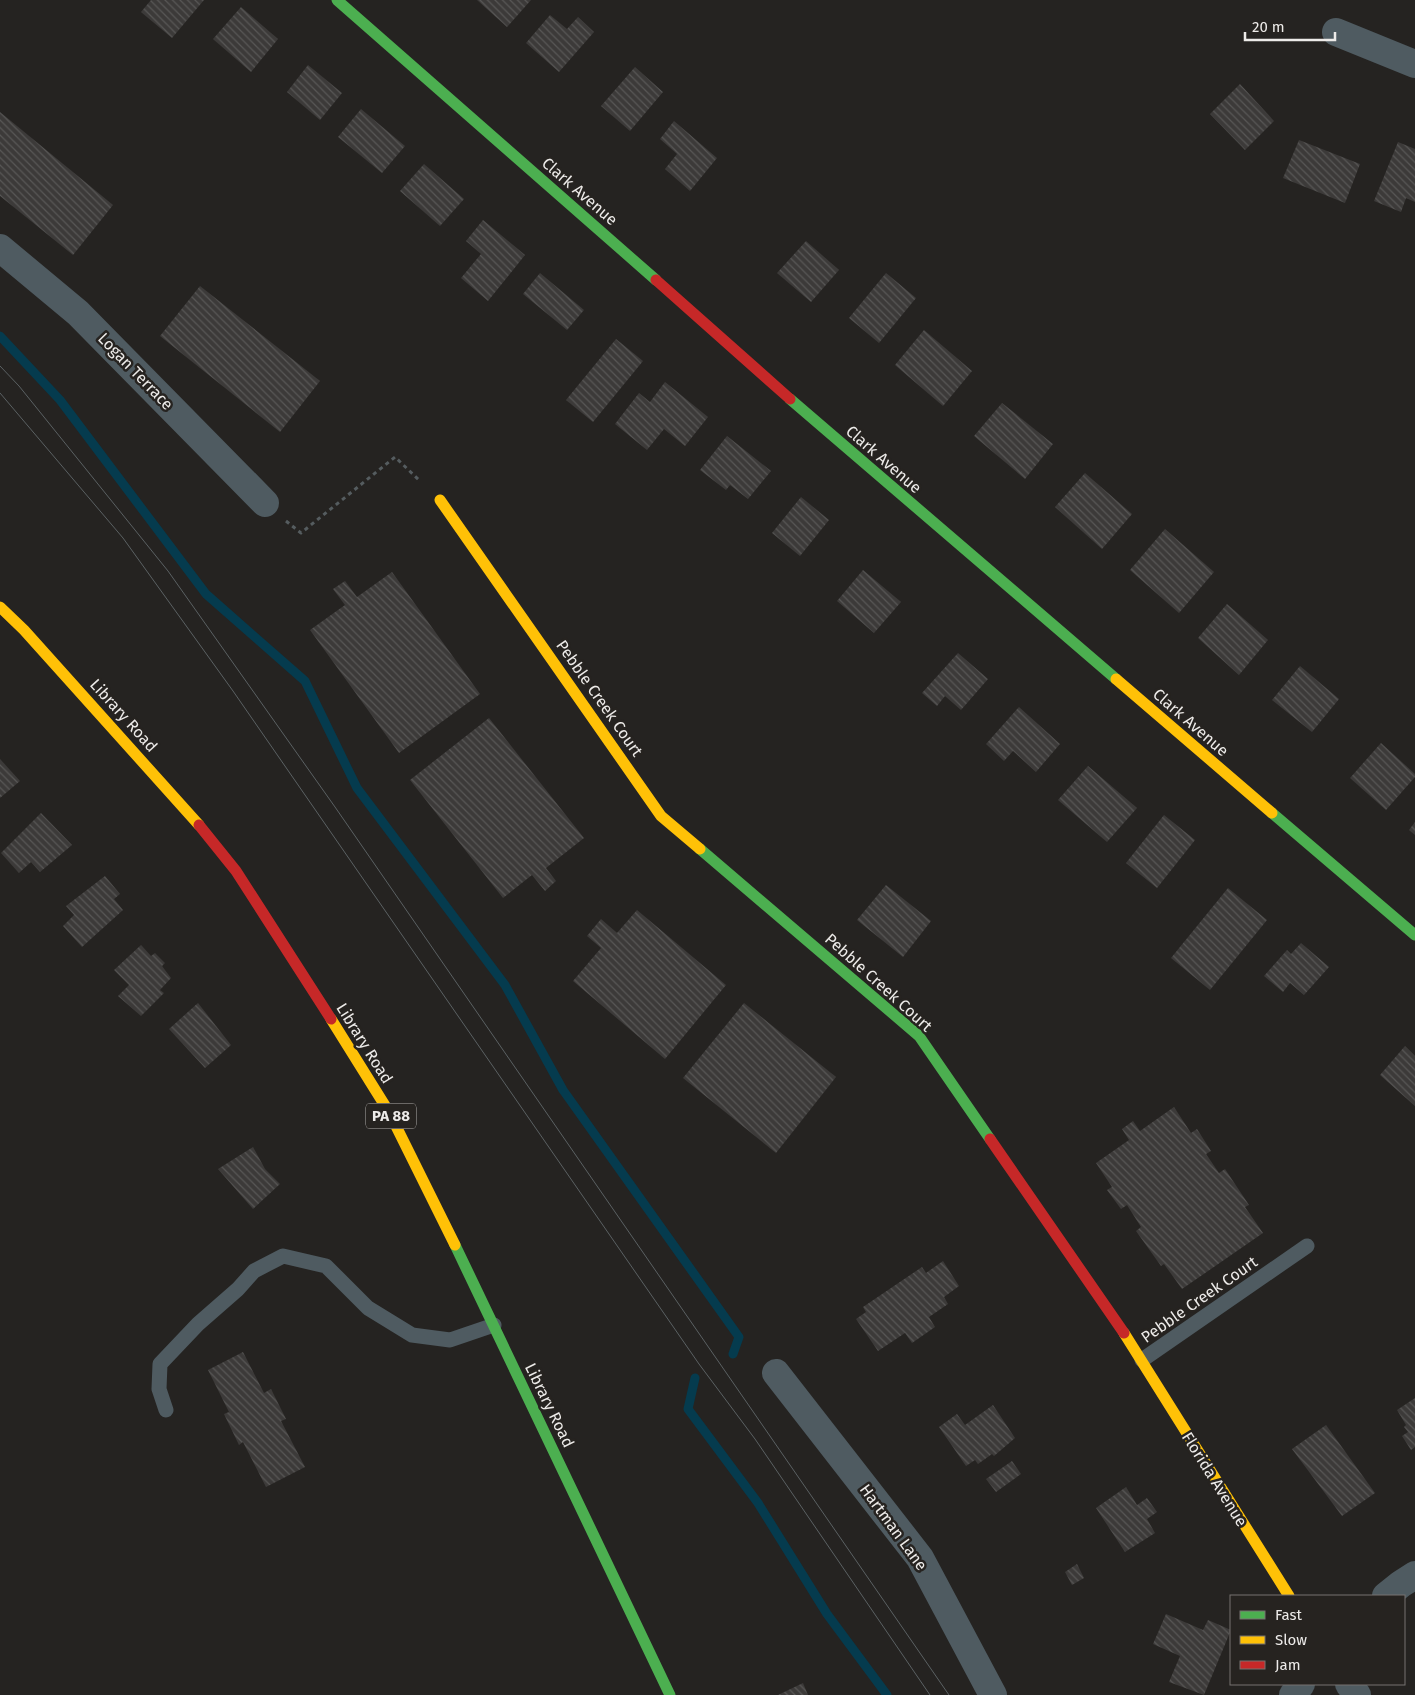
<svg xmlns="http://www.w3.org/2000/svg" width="1415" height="1695" font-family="'Fira Sans',sans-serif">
	<defs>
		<pattern id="building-back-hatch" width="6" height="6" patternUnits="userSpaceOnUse" patternTransform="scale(1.25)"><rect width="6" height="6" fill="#3c3a39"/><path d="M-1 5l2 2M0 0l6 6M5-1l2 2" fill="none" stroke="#585756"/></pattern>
	</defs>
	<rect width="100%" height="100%" fill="#252321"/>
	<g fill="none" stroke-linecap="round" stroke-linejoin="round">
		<!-- stream -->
		<g stroke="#053b4e" stroke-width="9">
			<polyline points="0,336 60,400 206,594 305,681 357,788 505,985 563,1090 739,1337 733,1354"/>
			<polyline points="695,1378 688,1409 758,1503 827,1614 887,1695"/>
		</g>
	</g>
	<!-- building -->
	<g fill="url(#building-back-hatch)">
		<polygon points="151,0 204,0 172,38 141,12"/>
		<polygon points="477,0 531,0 507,27"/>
		<polygon points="241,7 278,39 251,72 213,39"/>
		<polygon points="550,15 567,29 578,17 594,32 559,72 526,43"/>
		<polygon points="308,65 342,93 320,120 287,92"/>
		<polygon points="635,67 663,92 630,131 601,106"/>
		<polygon points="1240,84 1274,121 1245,150 1210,114"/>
		<polygon points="361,109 405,146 382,173 338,137"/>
		<polygon points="0,112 113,205 73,255 0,196"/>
		<polygon points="674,121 717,158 690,191 665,169 677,154 660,139"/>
		<polygon points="1299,140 1360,164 1345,203 1283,178"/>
		<polygon points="1398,142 1415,149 1415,202 1406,198 1401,212 1374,201"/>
		<polygon points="424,164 464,199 440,226 400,191"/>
		<polygon points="483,220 525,255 488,301 461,278 481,254 466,241"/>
		<polygon points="806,241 839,270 811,302 777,273"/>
		<polygon points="540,273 584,310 567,330 523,294"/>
		<polygon points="886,273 916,298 879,343 849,318"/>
		<polygon points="200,286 320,381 280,432 160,336"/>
		<polygon points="924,330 972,371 943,406 895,365"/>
		<polygon points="616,339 643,361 593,422 566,400"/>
		<polygon points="665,382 708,417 685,446 664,429 647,450 615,424 639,393 650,402"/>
		<polygon points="1002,403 1053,444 1025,479 974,436"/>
		<polygon points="727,436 771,471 748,499 730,485 726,490 700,470"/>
		<polygon points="1085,473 1132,514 1102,549 1055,507"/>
		<polygon points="801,497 829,520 800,556 772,533"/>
		<polygon points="1165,529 1214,572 1179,613 1130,570"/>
		<polygon points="863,570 901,602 874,633 837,601"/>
		<polygon points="392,572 480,694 399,753 310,630 345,605 333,589 345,581 357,597"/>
		<polygon points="1227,604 1268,640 1239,675 1198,638"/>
		<polygon points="958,653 988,679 961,710 945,696 937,706 922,693"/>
		<polygon points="1300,666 1339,699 1312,732 1272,700"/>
		<polygon points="1019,707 1060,744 1036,772 1013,751 1004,761 986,744"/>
		<polygon points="489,718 584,838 546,868 556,881 545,891 532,875 503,898 410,780"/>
		<polygon points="1381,743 1415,774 1415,777 1386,810 1350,778"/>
		<polygon points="0,759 20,781 0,798"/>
		<polygon points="1088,766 1137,808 1107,842 1058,800"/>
		<polygon points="41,813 72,845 40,872 31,862 19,873 1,853"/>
		<polygon points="1164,815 1195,840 1157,888 1126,863"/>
		<polygon points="1415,822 1415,835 1409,830"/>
		<polygon points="105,876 120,894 114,899 123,910 82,947 63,926 74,915 66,906"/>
		<polygon points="886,885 931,921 903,957 857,920"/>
		<polygon points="1228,888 1267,920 1210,990 1171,958"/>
		<polygon points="637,910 726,985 665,1059 573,981 601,948 587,936 601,919 617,933"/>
		<polygon points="1301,943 1329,967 1304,995 1290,983 1283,992 1264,976 1287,950 1291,954"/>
		<polygon points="141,945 151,956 155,953 165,963 162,966 171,978 160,990 164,993 141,1016 118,996 129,985 114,970"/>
		<polygon points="198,1003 231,1045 205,1068 169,1029"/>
		<polygon points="744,1003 836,1077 776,1153 683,1078"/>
		<polygon points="1405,1046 1415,1056 1415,1106 1380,1075"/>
		<polygon points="1174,1107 1191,1133 1197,1129 1211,1151 1206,1154 1219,1173 1225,1169 1249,1205 1245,1207 1263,1233 1182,1289 1164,1264 1161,1266 1136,1231 1141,1227 1127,1205 1121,1209 1107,1190 1112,1187 1096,1163 1129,1140 1122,1129 1133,1121 1140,1131"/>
		<polygon points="253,1147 265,1169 280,1184 253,1209 218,1169"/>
		<polygon points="943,1261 959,1286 944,1297 948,1304 929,1317 935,1327 912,1343 905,1333 878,1351 856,1319 866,1312 863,1307 922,1267 926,1273"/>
		<polygon points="243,1352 264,1393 271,1389 286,1419 281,1421 305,1467 266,1487 243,1442 239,1445 224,1414 229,1412 208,1370"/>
		<polygon points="1415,1398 1415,1447 1411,1450 1402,1436 1408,1432 1404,1427 1406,1425 1397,1410"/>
		<polygon points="993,1405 1015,1438 994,1456 992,1454 978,1464 975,1460 966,1466 939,1427 957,1414 965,1425"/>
		<polygon points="1326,1425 1375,1493 1342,1516 1292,1449"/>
		<polygon points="1012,1461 1021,1474 996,1492 986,1479"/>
		<polygon points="1126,1487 1137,1505 1147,1498 1157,1512 1147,1519 1155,1533 1125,1552 1096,1508"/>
		<polygon points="1077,1564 1084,1578 1072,1585 1065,1572"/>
		<polygon points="1166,1614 1203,1630 1208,1620 1231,1630 1204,1695 1169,1682 1180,1656 1153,1644"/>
		<polygon points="803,1683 808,1695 778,1695"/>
	</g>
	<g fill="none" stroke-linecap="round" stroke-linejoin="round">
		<!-- path -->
		<polyline stroke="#555c5f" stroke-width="3" stroke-dasharray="4 4" stroke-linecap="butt" points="286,521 301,533 395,457 419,480"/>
		<!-- lane -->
		<g stroke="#4f5b61" stroke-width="15">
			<polyline points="1142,1360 1307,1246"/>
			<polyline points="166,1410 159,1389 160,1364 198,1324 238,1289 254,1271 283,1256 326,1266 368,1308 412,1335 450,1340 494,1325"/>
		</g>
		<!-- street -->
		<g stroke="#4f5b61" stroke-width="28">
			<polyline points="1336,32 1415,64"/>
			<polyline points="0,248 78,313 265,503"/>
			<polyline points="776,1373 920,1558 993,1695"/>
			<polyline points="1386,1596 1401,1584 1415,1575"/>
			<polyline points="1349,1684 1357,1695"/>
			<polyline points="1293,1695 1301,1684"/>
		</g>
		<!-- fast -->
		<g stroke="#4caf50" stroke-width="11">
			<polyline points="337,0 656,280"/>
			<polyline points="790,399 1116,679"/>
			<polyline points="1272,813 1415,935"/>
			<polyline points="700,849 919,1036 990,1139"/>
			<polyline points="455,1245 670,1695"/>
		</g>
		<!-- slow -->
		<g stroke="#ffc107" stroke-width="11">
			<polyline points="440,500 661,816 700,849"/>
			<polyline points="0,607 24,630 199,825"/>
			<polyline points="1116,679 1272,813"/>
			<polyline points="331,1019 389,1112 455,1245"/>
			<polyline points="1124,1333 1289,1596"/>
		</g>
		<!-- jam -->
		<g stroke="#c62828" stroke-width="11">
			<polyline points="656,280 790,399"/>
			<polyline points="199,825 236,871 331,1019"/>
			<polyline points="990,1139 1124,1333"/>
		</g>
		<!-- tram -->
		<g stroke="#5b6163" stroke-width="1">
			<polyline points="0,366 19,386 168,571 335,807 949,1695"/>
			<polyline points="0,393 123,538 233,691 699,1364 755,1439 930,1695"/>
		</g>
	</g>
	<g text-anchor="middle" stroke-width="5" stroke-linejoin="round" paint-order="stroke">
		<!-- shield labels -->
		<rect fill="#262320" stroke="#b1afad" stroke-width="1" x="366" y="1103.5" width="50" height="25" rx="4"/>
		<g font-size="15" font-weight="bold" fill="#edebe9">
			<text x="391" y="1121">PA 88</text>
		</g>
		<!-- street labels -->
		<g font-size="16" fill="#edebe9" stroke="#262320">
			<text transform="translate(580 191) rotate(41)" y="6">Clark Avenue</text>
			<text transform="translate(136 371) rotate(46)" y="6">Logan Terrace</text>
			<text transform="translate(884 459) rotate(41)" y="6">Clark Avenue</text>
			<text transform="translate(600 698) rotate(55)" y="6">Pebble Creek Court</text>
			<text transform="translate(124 715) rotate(48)" y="6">Library Road</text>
			<text transform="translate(1191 722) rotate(41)" y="6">Clark Avenue</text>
			<text transform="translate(879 982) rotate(42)" y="6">Pebble Creek Court</text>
			<text transform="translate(365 1043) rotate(58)" y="6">Library Road</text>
			<text transform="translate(1199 1299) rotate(-35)" y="6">Pebble Creek Court</text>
			<text transform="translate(550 1405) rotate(64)" y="6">Library Road</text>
			<text transform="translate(1215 1479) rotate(58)" y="6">Florida Avenue</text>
			<text transform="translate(894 1527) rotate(54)" y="6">Hartman Lane</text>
		</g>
	</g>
	<!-- legend -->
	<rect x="1230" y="1595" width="175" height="90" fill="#262320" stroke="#767370"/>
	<rect x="1240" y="1611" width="25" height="8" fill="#4caf50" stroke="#767370"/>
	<text x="1275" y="1620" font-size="15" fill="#edebe9">Fast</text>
	<rect x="1240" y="1636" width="25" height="8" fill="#ffc107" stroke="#767370"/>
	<text x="1275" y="1645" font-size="15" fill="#edebe9">Slow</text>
	<rect x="1240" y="1661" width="25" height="8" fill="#c62828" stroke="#767370"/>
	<text x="1275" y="1670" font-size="15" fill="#edebe9">Jam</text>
	<!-- scale -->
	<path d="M1245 32v8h90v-8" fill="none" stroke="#edebe9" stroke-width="2.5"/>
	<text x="1252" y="32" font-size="15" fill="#edebe9" stroke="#262320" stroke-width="4" paint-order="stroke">20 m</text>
</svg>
